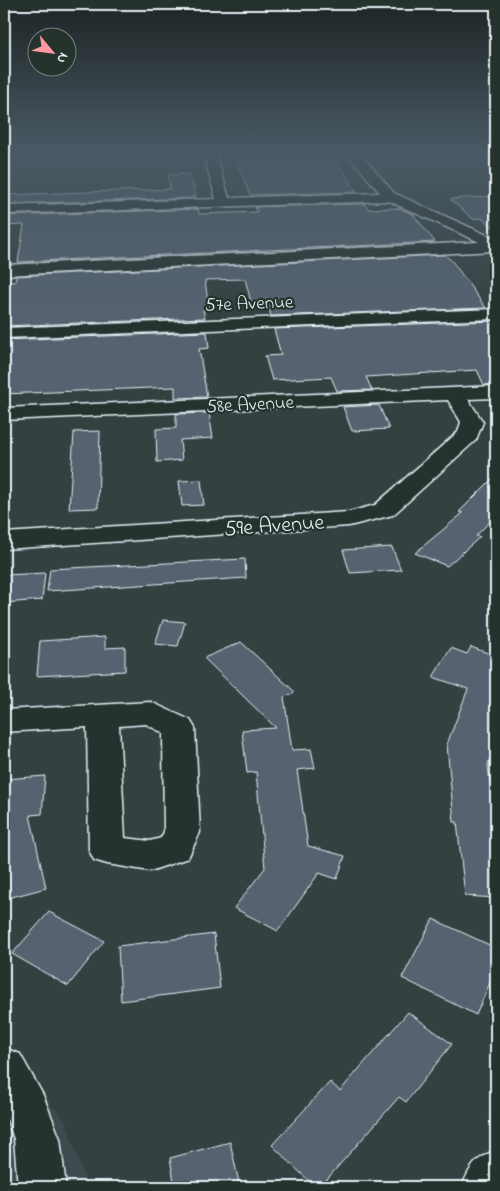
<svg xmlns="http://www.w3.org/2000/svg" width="500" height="1191" font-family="'Indie Flower',sans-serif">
	<rect width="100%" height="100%" fill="#344141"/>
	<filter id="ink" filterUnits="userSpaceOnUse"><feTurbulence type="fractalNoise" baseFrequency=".02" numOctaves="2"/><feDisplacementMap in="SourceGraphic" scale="10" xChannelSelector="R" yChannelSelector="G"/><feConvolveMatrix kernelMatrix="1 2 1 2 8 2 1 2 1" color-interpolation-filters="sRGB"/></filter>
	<g filter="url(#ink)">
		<!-- built -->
		<polygon fill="#3e4b4f" points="4,1053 66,1121 87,1187 4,1187"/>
		<!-- building -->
		<g fill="#56626f" stroke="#e8f1f8">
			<polygon points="233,152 331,152 357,192 250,195"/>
			<polygon points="190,174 196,198 4,204 4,195 170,189 168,175"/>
			<polygon points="496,196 496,229 481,218 473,219 450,199"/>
			<polygon points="365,204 368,209 399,208 413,214 435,242 18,262 24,225 4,226 4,216 198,209 199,214 257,212 255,207"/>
			<polygon points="445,255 452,261 486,308 271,316 268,306 252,306 245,279 205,280 209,310 203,310 205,318 4,326 4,282 15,282 16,276"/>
			<polygon points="496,321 496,384 484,385 477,370 366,377 372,390 337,391 331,377 272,380 265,356 281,355 274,329"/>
			<polygon points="207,332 209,348 199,349 207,397 175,398 175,387 4,394 4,340"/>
			<polygon points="379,405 389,429 352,431 343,407"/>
			<polygon points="209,413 213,438 180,440 182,460 157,462 156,429 176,428 176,414"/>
			<polygon points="100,431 98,508 69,509 74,432"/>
			<polygon points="496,475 496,515 476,536 480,537 447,566 415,553 463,513 459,512"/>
			<polygon points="201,480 204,505 182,506 179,481"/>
			<polygon points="392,547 401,570 350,573 343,550"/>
			<polygon points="245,559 246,578 47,591 50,569"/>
			<polygon points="45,573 42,600 4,603 4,575"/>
			<polygon points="163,620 185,622 178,646 155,644"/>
			<polygon points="105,637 105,648 125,647 125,671 37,676 40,641"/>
			<polygon points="241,642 295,692 284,697 292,750 311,749 315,768 297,770 308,846 345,856 337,879 319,873 278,931 234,908 265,868 256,772 247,773 242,730 276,728 204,658"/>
			<polygon points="471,647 496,656 496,739 488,765 496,836 496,898 465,896 457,822 454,822 447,744 468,689 433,677 451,648 467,654"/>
			<polygon points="45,776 42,814 30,815 46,888 4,899 5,779"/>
			<polygon points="49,912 104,941 68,986 12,954"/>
			<polygon points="433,919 496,948 496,969 476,1015 402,978"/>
			<polygon points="214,934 220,988 121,1001 118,946"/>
			<polygon points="408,1012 452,1044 406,1102 399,1097 320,1187 315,1187 272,1145 330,1082 340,1091"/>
			<polygon points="230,1142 240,1187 175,1187 170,1158"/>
		</g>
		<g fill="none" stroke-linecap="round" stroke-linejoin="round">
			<!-- minor casing -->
			<g stroke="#e8f1f8" stroke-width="3">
				<g id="minor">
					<polygon points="203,152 215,152 229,198 380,193 346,152 359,152 394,193 496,239 496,251 4,275 4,265 479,242 389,201 4,214 4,206 216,199"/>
					<polygon points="496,309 496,319 4,338 4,328"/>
					<polygon points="496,386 496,398 468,399 483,422 476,440 393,515 349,526 4,549 4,533 349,512 375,505 458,432 461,422 448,400 4,420 4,408"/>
					<path d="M151,702L190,720L195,728L200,832L188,858L150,871L107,864L94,860L89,850L87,727L4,732V710ZM146,724L163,733L164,832L161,838L150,841L125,838L119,726Z"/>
					<polygon points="4,1048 20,1054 43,1095 60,1139 66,1187 18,1187 14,1139 4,1111"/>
					<path d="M496,1150V1187H462C470,1166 475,1159 496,1150Z"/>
				</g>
			</g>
			<!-- minor -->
			<use href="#minor" fill="#26332d" fill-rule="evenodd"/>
		</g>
	</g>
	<!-- sky -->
	<linearGradient id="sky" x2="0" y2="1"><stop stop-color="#1d2424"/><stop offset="0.48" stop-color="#4a5a65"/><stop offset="1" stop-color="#4a5a65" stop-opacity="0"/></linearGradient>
	<rect width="500" height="319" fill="url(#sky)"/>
	<g text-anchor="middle" stroke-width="4.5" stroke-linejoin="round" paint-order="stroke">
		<!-- far-street labels -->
		<g font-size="19" fill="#e8f1f8" stroke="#26332d">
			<text transform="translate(249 302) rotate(-2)" y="7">57e Avenue</text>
			<text transform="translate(250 403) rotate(-3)" y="7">58e Avenue</text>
		</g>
		<!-- street labels -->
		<g font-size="22" fill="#e8f1f8" stroke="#26332d">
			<text transform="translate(274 524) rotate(-4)" y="8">59e Avenue</text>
		</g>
	</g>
	<!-- margin -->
	<rect width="500" height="1191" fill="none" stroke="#26332d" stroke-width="20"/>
	<rect x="10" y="10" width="480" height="1171" fill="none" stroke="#e8f1f8" stroke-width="2" filter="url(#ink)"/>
	<!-- north arrow -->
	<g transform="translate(52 52) rotate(119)"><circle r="24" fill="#26332d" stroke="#747f7e"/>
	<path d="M0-4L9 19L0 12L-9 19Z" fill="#ff9aa2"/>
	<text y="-8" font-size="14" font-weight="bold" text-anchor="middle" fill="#e8f1f8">N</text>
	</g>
</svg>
